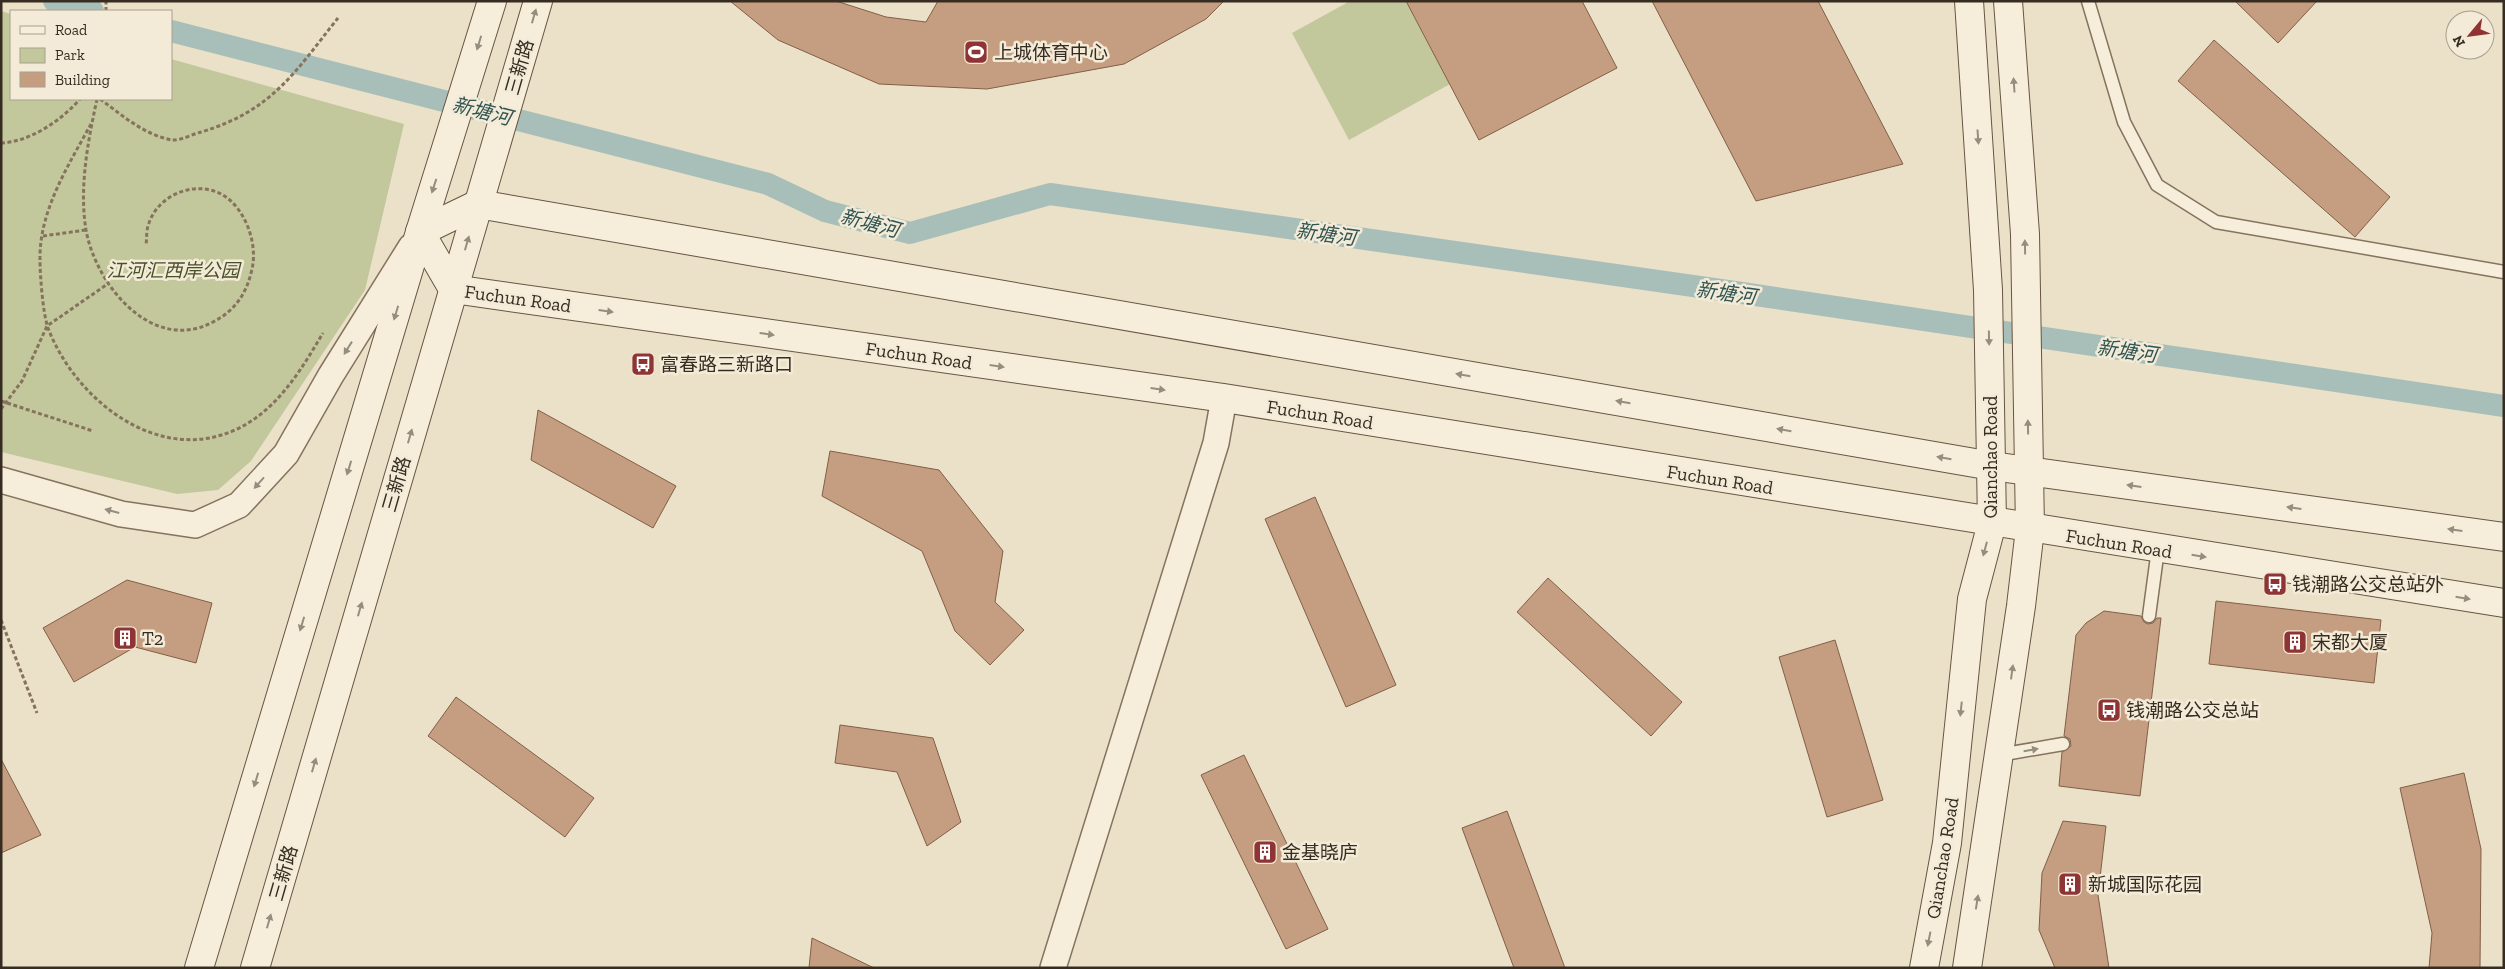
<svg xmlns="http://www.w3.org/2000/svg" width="2505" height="969" font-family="'Zilla Slab','Noto Sans SC',serif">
	<rect width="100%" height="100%" fill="#eae1c8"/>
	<!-- green -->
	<g fill="#c2c89c">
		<polygon points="1350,1 1406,1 1450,84 1349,140 1292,33"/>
		<polygon points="1,11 11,14 11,99 171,99 171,59 404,124 365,290 251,461 218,490 177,494 1,452"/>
	</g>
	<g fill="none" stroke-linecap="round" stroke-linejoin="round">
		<!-- canal -->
		<g stroke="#a8bfb9" stroke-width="22">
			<polyline points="54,1 93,11"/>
			<polyline points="171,31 768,184 825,211 910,233 1050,194 1742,293 2504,406"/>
		</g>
	</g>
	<!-- building -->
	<g fill="#c59e81" stroke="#825f46">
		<polygon points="730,1 836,1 886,17 926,22 938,1 1224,1 1206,19 1124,64 987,89 879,84 778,40"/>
		<polygon points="1406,1 1582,1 1617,68 1479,140"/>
		<polygon points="1652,1 1818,1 1903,164 1756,201"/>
		<polygon points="2235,1 2317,1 2278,43"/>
		<polygon points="2214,40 2390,197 2355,237 2178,81"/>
		<polygon points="538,410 676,486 653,528 531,460"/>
		<polygon points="830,451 939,470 1003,551 995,602 1024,630 990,665 955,631 922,551 822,496"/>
		<polygon points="1315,497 1396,685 1346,707 1265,519"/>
		<polygon points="1548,578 1682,702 1651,736 1517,612"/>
		<polygon points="127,580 212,603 196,663 135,647 74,682 43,628"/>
		<polygon points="2216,601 2381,620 2374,683 2209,664"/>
		<polygon points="2104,611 2141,616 2144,622 2148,624 2153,623 2157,618 2161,618 2140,796 2059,786 2062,752 2071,746 2070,739 2064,736 2076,635 2086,623"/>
		<polygon points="1835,640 1883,800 1827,817 1779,657"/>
		<polygon points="456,697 594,798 565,837 428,736"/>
		<polygon points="840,725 933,738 961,822 927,846 897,772 835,763"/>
		<polygon points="1244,755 1328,929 1286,949 1201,775"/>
		<polygon points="1,759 41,835 1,853"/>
		<polygon points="2464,773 2481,849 2480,968 2429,968 2432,933 2400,788"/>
		<polygon points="1507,811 1565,968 1514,968 1462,828"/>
		<polygon points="2063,821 2106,826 2098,895 2109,968 2055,968 2039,930 2042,873"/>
		<polygon points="812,938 874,968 809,968"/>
	</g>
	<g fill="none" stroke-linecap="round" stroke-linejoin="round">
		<!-- service casing -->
		<g stroke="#85735e" stroke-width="15">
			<g id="service">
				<polyline points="2088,1 2124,122 2157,185 2216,222 2504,272"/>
				<polyline points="2149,616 2158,549"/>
				<polyline points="1999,755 2063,744"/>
			</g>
		</g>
		<!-- minor casing -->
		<g stroke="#85735e" stroke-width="28">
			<g id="minor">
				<polyline points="1,480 121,514 195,525 239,505 286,454 331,375 411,247"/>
				<polyline points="1053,968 1216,443 1224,398"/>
			</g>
		</g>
		<!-- secondary casing -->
		<g stroke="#675542" stroke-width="30">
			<g id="secondary">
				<polyline points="420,232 478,204 1992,466 2504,537"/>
				<polyline points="420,232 453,289"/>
				<polyline points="453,289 1224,398 2504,603"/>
				<polyline points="199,968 420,232 492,1"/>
				<polyline points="255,968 538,1"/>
				<polyline points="1924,968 1947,843 1972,599 1992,523 1988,290 1969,1"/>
				<polyline points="1967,968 2021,606 2030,529 2025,234 2008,1"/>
			</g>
		</g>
		<!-- path -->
		<g stroke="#85735e" stroke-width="3" stroke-dasharray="4 2.5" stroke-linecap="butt">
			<polyline points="106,11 106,1"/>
			<path d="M97,99C88,141 79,187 86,230C96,286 153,354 213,322C235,311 247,293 252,269C259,240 241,196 210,190C185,184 157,199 149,223C146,230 147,238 146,245"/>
			<path d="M100,99C122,115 144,135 172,140C180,141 193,134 201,132C272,111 295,72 338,18"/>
			<path d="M91,124C68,166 39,211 40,260C40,276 43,314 48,328C75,399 157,465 235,430C277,411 301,370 323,333"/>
			<path d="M1,143C30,142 62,120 80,99"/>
			<polyline points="43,236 86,230"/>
			<polyline points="1,401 93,431"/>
			<polyline points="1,620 37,713"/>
		</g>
		<!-- service -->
		<use href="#service" stroke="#f6eeda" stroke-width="12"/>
		<!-- minor -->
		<use href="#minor" stroke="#f6eeda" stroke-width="25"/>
		<!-- secondary -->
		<use href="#secondary" stroke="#f6eeda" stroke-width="28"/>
		<!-- path-bridge -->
		<polyline stroke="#85735e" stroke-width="3" stroke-dasharray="4 2.5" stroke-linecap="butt" points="1,409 22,381 47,326 109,283"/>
	</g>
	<!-- one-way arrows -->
	<defs><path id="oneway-solid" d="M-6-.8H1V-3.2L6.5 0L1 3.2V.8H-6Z" transform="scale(1.25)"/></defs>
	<g fill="#968d7e">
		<use href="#oneway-solid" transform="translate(534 16) rotate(-74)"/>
		<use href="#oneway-solid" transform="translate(479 43) rotate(107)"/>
		<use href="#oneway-solid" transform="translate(2014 85) rotate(-94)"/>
		<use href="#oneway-solid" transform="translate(1978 137) rotate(86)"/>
		<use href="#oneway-solid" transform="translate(434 186) rotate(108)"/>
		<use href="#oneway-solid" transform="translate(467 243) rotate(-74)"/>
		<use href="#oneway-solid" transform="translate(2025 247) rotate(-91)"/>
		<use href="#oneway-solid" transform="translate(606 311) rotate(8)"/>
		<use href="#oneway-solid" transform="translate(396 313) rotate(107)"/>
		<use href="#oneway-solid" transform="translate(767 334) rotate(8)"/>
		<use href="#oneway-solid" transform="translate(1989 338) rotate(89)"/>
		<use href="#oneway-solid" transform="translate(348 348) rotate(122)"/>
		<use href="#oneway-solid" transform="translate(997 366) rotate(8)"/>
		<use href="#oneway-solid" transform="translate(1463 375) rotate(-170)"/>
		<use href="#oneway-solid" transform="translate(1158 389) rotate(8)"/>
		<use href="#oneway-solid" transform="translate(1623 402) rotate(-170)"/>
		<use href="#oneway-solid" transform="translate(2028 427) rotate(-91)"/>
		<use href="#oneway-solid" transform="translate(1784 430) rotate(-170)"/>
		<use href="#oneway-solid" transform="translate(410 436) rotate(-74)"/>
		<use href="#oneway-solid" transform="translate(1944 458) rotate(-170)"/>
		<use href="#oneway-solid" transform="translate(349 468) rotate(107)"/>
		<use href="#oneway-solid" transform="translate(259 483) rotate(132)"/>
		<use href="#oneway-solid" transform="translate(2134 486) rotate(-172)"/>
		<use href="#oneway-solid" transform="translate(2294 508) rotate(-172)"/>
		<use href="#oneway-solid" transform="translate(112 511) rotate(-165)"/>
		<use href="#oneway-solid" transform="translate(2455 530) rotate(-172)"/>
		<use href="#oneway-solid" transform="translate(1985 549) rotate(105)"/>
		<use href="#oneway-solid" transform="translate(2199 556) rotate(9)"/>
		<use href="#oneway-solid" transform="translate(2463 598) rotate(9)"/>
		<use href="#oneway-solid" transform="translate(360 609) rotate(-74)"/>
		<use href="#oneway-solid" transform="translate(302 624) rotate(107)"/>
		<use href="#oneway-solid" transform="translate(2012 672) rotate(-82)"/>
		<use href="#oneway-solid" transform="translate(1961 709) rotate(96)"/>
		<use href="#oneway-solid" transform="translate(2031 750) rotate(-10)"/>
		<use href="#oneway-solid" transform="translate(314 765) rotate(-74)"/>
		<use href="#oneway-solid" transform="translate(256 780) rotate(107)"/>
		<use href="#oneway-solid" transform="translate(1977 902) rotate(-81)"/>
		<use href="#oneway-solid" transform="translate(269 921) rotate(-74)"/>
		<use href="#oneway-solid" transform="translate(1929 939) rotate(101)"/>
	</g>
	<!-- icons -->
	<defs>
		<g id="stadium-square" transform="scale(1.25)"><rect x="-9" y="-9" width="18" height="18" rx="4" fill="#8e3434" stroke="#f3ebd7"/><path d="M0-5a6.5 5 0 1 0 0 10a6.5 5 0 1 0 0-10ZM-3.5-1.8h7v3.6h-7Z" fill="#fff"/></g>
		<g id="bus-square" transform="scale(1.25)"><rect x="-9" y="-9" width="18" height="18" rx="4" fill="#8e3434" stroke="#f3ebd7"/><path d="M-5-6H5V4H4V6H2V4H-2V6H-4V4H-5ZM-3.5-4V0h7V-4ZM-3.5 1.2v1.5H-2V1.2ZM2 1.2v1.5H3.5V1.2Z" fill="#fff"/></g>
		<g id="building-square" transform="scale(1.25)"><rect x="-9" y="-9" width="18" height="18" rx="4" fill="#8e3434" stroke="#f3ebd7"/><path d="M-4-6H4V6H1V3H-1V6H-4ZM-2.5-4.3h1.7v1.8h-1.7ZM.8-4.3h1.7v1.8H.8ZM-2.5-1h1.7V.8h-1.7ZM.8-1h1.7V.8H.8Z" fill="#fff"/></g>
	</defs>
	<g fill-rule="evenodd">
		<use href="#stadium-square" x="976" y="52"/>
		<use href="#bus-square" x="643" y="364"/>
		<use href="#bus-square" x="2275" y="584"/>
		<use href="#building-square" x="125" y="638"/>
		<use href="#building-square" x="2295" y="642"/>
		<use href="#bus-square" x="2109" y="710"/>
		<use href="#building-square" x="1265" y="852"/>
		<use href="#building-square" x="2070" y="884"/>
	</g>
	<g text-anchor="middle" stroke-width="5" stroke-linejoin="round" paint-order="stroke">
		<!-- poi labels -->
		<g font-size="19" fill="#372c21" stroke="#f3ebd7" text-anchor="start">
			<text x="994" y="59">上城体育中心</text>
			<text x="660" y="371">富春路三新路口</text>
			<text x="2292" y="591">钱潮路公交总站外</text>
			<text x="142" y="645">T2</text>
			<text x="2312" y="649">宋都大厦</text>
			<text x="2126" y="717">钱潮路公交总站</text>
			<text x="1282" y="859">金基晓庐</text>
			<text x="2088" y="891">新城国际花园</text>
		</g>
		<!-- street labels -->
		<g font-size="19" fill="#372c21" stroke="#f3ebd7">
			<text transform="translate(519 67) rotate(-74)" y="7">三新路</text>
			<text transform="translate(518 298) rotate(8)" y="7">Fuchun Road</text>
			<text transform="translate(919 355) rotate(8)" y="7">Fuchun Road</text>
			<text transform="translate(1320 414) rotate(9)" y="7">Fuchun Road</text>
			<text transform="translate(1990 457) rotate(-90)" y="7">Qianchao Road</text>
			<text transform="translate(1720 479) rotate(9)" y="7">Fuchun Road</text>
			<text transform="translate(396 484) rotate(-74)" y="7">三新路</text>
			<text transform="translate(2119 543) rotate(9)" y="7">Fuchun Road</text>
			<text transform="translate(1942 858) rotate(-81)" y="7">Qianchao Road</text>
			<text transform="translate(283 873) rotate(-74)" y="7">三新路</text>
		</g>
		<!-- park labels -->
		<g font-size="19" font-style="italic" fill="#465129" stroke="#f3ebd7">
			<text x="173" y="277">江河汇西岸公园</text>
		</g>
		<!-- water labels -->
		<g font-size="20" font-style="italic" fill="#315553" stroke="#f3ebd7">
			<text transform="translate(482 111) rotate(14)" y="7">新塘河</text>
			<text transform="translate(870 223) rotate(15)" y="7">新塘河</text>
			<text transform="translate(1326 234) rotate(8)" y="7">新塘河</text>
			<text transform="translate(1726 293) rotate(8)" y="7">新塘河</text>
			<text transform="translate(2127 351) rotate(8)" y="7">新塘河</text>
		</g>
	</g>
	<!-- border -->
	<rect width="2505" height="969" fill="none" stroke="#372c21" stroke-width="5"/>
	<!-- legend -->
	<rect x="10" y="10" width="162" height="90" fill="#f3ebd7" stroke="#a89f8e"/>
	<rect x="20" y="26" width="25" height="8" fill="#f6eeda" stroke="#a89f8e"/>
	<text x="55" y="35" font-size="15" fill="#372c21">Road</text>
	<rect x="20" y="48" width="25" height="15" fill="#c2c89c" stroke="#a89f8e"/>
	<text x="55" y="60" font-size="15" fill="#372c21">Park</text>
	<rect x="20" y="72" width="25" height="15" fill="#c59e81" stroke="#a89f8e"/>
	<text x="55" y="85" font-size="15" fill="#372c21">Building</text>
	<!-- north arrow -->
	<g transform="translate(2470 35) rotate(241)"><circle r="24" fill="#f3ebd7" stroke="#a89f8e"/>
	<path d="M0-4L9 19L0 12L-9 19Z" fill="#8e3434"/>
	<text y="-8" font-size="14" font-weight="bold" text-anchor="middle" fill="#372c21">N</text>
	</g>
</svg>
